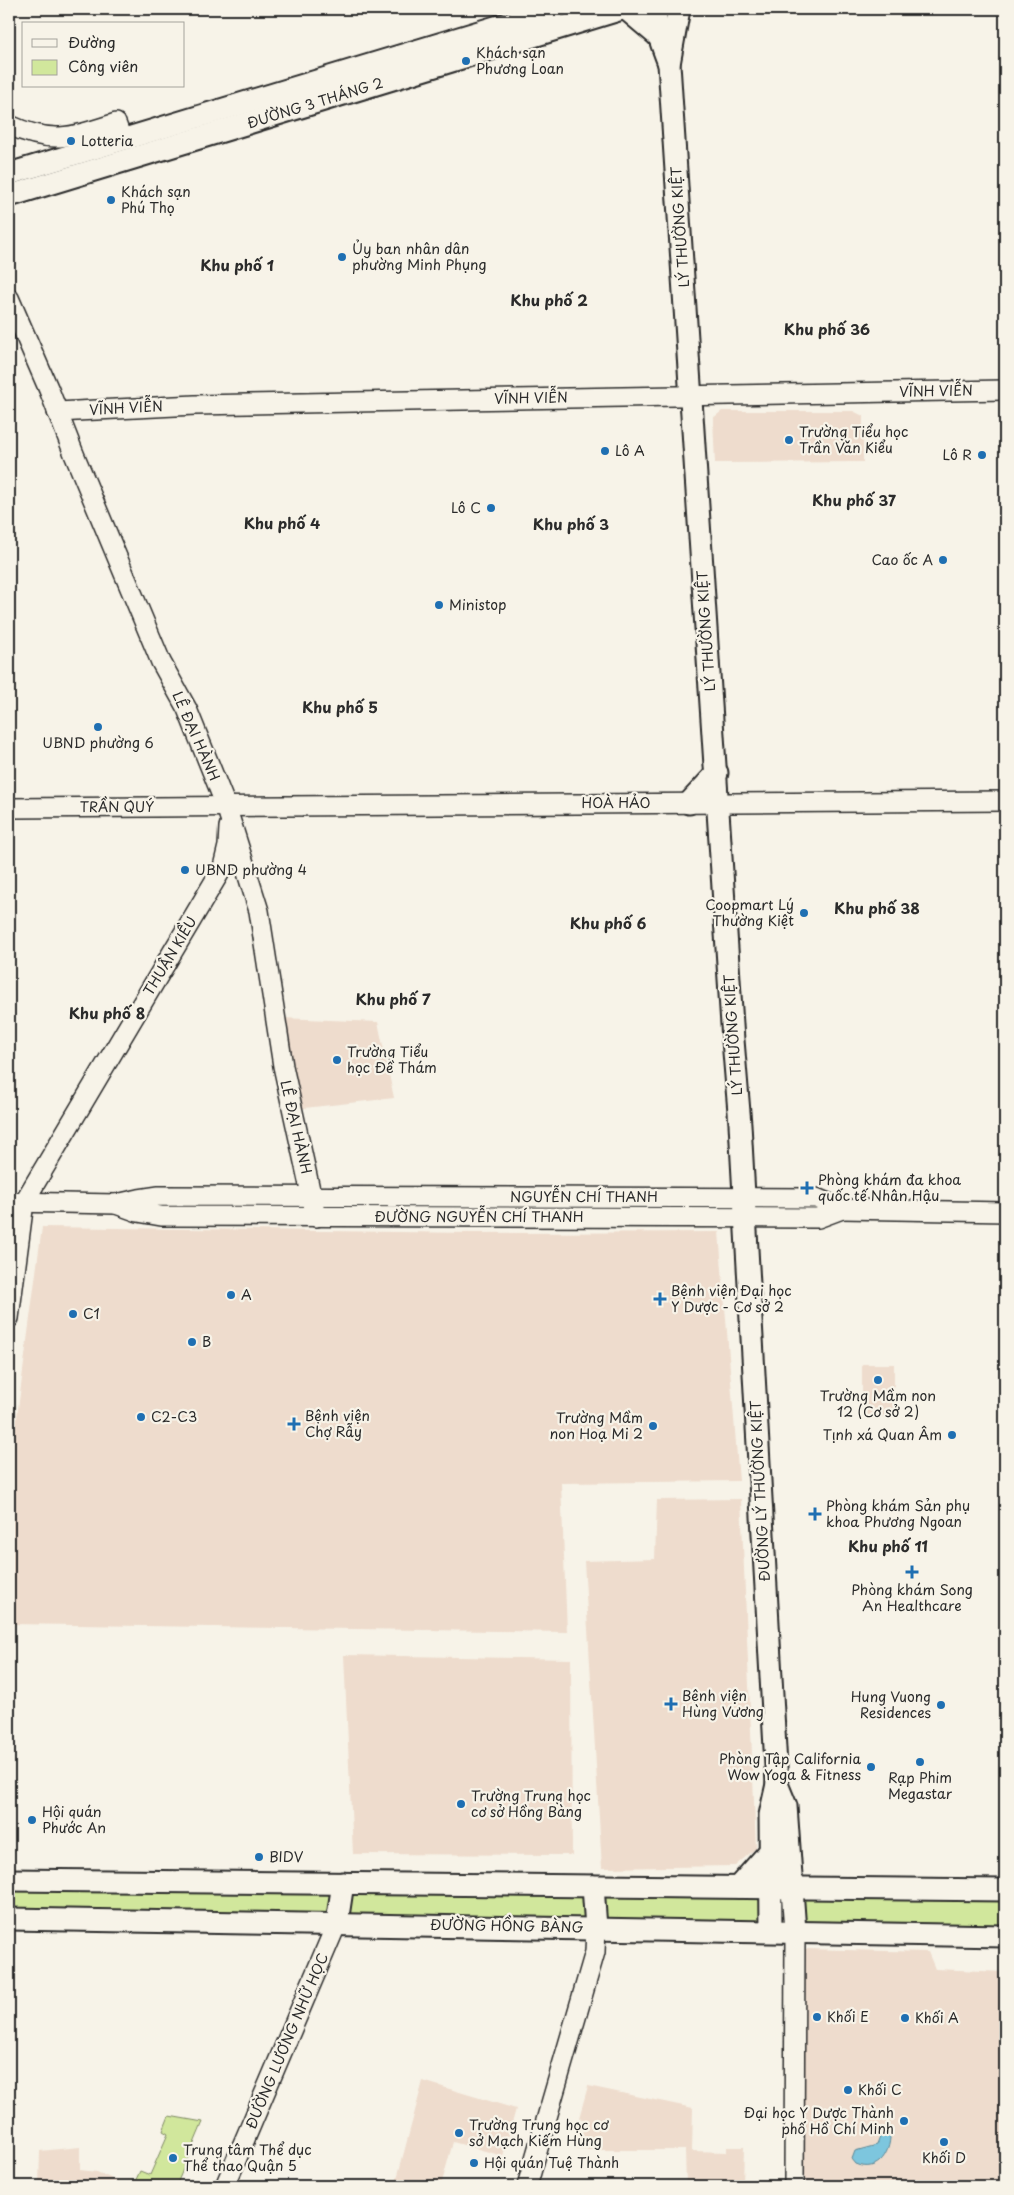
<svg xmlns="http://www.w3.org/2000/svg" width="1014" height="2195" font-family="'Playpen Sans',sans-serif">
	<rect width="100%" height="100%" fill="#f7f3e8"/>
	<filter id="ink" filterUnits="userSpaceOnUse"><feTurbulence type="fractalNoise" baseFrequency=".02" numOctaves="2"/><feDisplacementMap in="SourceGraphic" scale="10" xChannelSelector="R" yChannelSelector="G"/><feConvolveMatrix kernelMatrix="1 2 1 2 8 2 1 2 1" color-interpolation-filters="sRGB"/></filter>
	<g filter="url(#ink)">
		<!-- built -->
		<g fill="#eedccd">
			<polygon points="722,411 853,411 863,416 863,462 715,463 713,418"/>
			<polygon points="281,1018 378,1022 394,1098 295,1109"/>
			<polygon points="42,1227 471,1233 719,1232 739,1481 561,1483 567,1632 9,1624 9,1477"/>
			<rect x="862" y="1364" width="32" height="53"/>
			<polygon points="741,1499 756,1848 735,1866 602,1868 584,1561 655,1559 657,1500"/>
			<polygon points="344,1655 571,1659 572,1855 353,1854"/>
			<polygon points="805,1949 928,1952 935,1969 1005,1972 1005,2186 802,2186"/>
			<polygon points="423,2081 516,2109 503,2156 453,2142 441,2186 395,2186"/>
			<polygon points="588,2086 693,2108 692,2151 727,2152 727,2147 744,2147 743,2186 686,2186 685,2150 577,2150 586,2120 579,2118"/>
			<polygon points="80,2147 80,2170 97,2172 117,2181 116,2186 39,2186 40,2151"/>
		</g>
		<!-- green -->
		<g fill="#d1e79c" stroke="#7e8964">
			<polygon points="9,1887 762,1898 761,1921 9,1910"/>
			<polygon points="801,1897 1005,1898 1005,1927 801,1926"/>
			<polygon points="169,2116 203,2122 176,2186 133,2186 140,2171 150,2175 168,2134 163,2131"/>
		</g>
		<!-- water -->
		<path fill="#7dc6de" stroke="#5c8896" d="M888,2127L890,2130C892,2151 879,2174 856,2164L852,2159L855,2151L877,2145L883,2129Z"/>
		<g fill="none" stroke-linecap="round" stroke-linejoin="round">
			<!-- secondary casing -->
			<g stroke="#2b2b2b" stroke-width="22">
				<g id="secondary">
					<path d="M9,125C53,145 72,137 116,123L122,139"/>
					<polyline points="9,298 49,390 74,454 161,662 187,709 226,806 259,911 283,1066 316,1217"/>
					<polyline points="57,412 195,405 1005,390"/>
					<polyline points="9,808 1005,801"/>
					<polyline points="9,1202 116,1204 139,1199 159,1196 816,1198 842,1209 1005,1212"/>
					<polyline points="116,1204 138,1212 161,1216 818,1218 842,1209"/>
					<polyline points="9,1318 24,1202 223,867 228,846 229,827"/>
					<polyline points="225,2186 337,1923"/>
					<polyline points="527,2186 595,1952 596,1928"/>
					<polyline points="794,2186 795,1931"/>
				</g>
			</g>
			<!-- primary casing -->
			<g stroke="#2b2b2b" stroke-width="25">
				<g id="primary">
					<polyline points="626,9 658,36"/>
					<path d="M656,9C655,29 662,45 669,64"/>
					<polyline points="679,9 669,64 733,1040 740,1124 777,1784 770,1815 771,1931"/>
					<polyline points="9,174 555,9"/>
					<polyline points="9,196 622,9"/>
					<polyline points="689,803 717,773"/>
					<polyline points="777,1784 786,1806 795,1931"/>
					<polyline points="9,1880 1005,1890"/>
					<polyline points="593,1886 596,1928"/>
					<polyline points="738,1887 770,1851"/>
					<polyline points="9,1919 1005,1936"/>
					<polyline points="337,1923 343,1883"/>
				</g>
			</g>
			<!-- secondary -->
			<use href="#secondary" stroke="#f7f3e8" stroke-width="19"/>
			<!-- primary -->
			<use href="#primary" stroke="#f7f3e8" stroke-width="21"/>
		</g>
	</g>
	<!-- markers -->
	<g fill="#1f6fb2" stroke="#f7f3e8" stroke-width="2">
		<circle cx="466" cy="61" r="5"/>
		<circle cx="71" cy="141" r="5"/>
		<circle cx="111" cy="200" r="5"/>
		<circle cx="342" cy="257" r="5"/>
		<circle cx="789" cy="440" r="5"/>
		<circle cx="605" cy="451" r="5"/>
		<circle cx="982" cy="455" r="5"/>
		<circle cx="491" cy="508" r="5"/>
		<circle cx="943" cy="560" r="5"/>
		<circle cx="439" cy="605" r="5"/>
		<circle cx="98" cy="727" r="5"/>
		<circle cx="185" cy="870" r="5"/>
		<circle cx="804" cy="913" r="5"/>
		<circle cx="337" cy="1060" r="5"/>
		<path d="M804.5 1180.5h5v5h5v5h-5v5h-5v-5h-5v-5h5z"/>
		<circle cx="231" cy="1295" r="5"/>
		<path d="M657.5 1291.5h5v5h5v5h-5v5h-5v-5h-5v-5h5z"/>
		<circle cx="73" cy="1314" r="5"/>
		<circle cx="192" cy="1342" r="5"/>
		<circle cx="878" cy="1380" r="5"/>
		<circle cx="141" cy="1417" r="5"/>
		<path d="M291.5 1416.5h5v5h5v5h-5v5h-5v-5h-5v-5h5z"/>
		<circle cx="653" cy="1426" r="5"/>
		<circle cx="952" cy="1435" r="5"/>
		<path d="M812.5 1506.5h5v5h5v5h-5v5h-5v-5h-5v-5h5z"/>
		<path d="M909.5 1564.5h5v5h5v5h-5v5h-5v-5h-5v-5h5z"/>
		<path d="M668.5 1696.5h5v5h5v5h-5v5h-5v-5h-5v-5h5z"/>
		<circle cx="941" cy="1705" r="5"/>
		<circle cx="920" cy="1762" r="5"/>
		<circle cx="871" cy="1767" r="5"/>
		<circle cx="461" cy="1804" r="5"/>
		<circle cx="32" cy="1820" r="5"/>
		<circle cx="259" cy="1857" r="5"/>
		<circle cx="817" cy="2017" r="5"/>
		<circle cx="905" cy="2018" r="5"/>
		<circle cx="848" cy="2090" r="5"/>
		<circle cx="904" cy="2121" r="5"/>
		<circle cx="459" cy="2133" r="5"/>
		<circle cx="944" cy="2142" r="5"/>
		<circle cx="173" cy="2158" r="5"/>
		<circle cx="474" cy="2163" r="5"/>
	</g>
	<g text-anchor="middle" stroke-width="4.5" stroke-linejoin="round" paint-order="stroke">
		<!-- poi labels -->
		<g font-size="14" fill="#2b2b2b" stroke="#f7f3e8" text-anchor="start">
			<text x="476" y="58">Khách sạn<tspan x="476" dy="16">Phương Loan</tspan></text>
			<text x="81" y="146">Lotteria</text>
			<text x="121" y="197">Khách sạn<tspan x="121" dy="16">Phú Thọ</tspan></text>
			<text x="352" y="254">Ủy ban nhân dân<tspan x="352" dy="16">phường Minh Phụng</tspan></text>
			<text x="799" y="437">Trường Tiểu học<tspan x="799" dy="16">Trần Văn Kiểu</tspan></text>
			<text x="615" y="456">Lô A</text>
			<text x="972" y="460" text-anchor="end">Lô R</text>
			<text x="481" y="513" text-anchor="end">Lô C</text>
			<text x="933" y="565" text-anchor="end">Cao ốc A</text>
			<text x="449" y="610">Ministop</text>
			<text x="98" y="748" text-anchor="middle">UBND phường 6</text>
			<text x="195" y="875">UBND phường 4</text>
			<text x="794" y="910" text-anchor="end">Coopmart Lý<tspan x="794" dy="16">Thường Kiệt</tspan></text>
			<text x="347" y="1057">Trường Tiểu<tspan x="347" dy="16">học Đề Thám</tspan></text>
			<text x="818" y="1185">Phòng khám đa khoa<tspan x="818" dy="16">quốc tế Nhân Hậu</tspan></text>
			<text x="671" y="1296">Bệnh viện Đại học<tspan x="671" dy="16">Y Dược - Cơ sở 2</tspan></text>
			<text x="241" y="1300">A</text>
			<text x="83" y="1319">C1</text>
			<text x="202" y="1347">B</text>
			<text x="878" y="1401" text-anchor="middle">Trường Mầm non<tspan x="878" dy="16">12 (Cơ sở 2)</tspan></text>
			<text x="305" y="1421">Bệnh viện<tspan x="305" dy="16">Chợ Rẫy</tspan></text>
			<text x="151" y="1422">C2-C3</text>
			<text x="643" y="1423" text-anchor="end">Trường Mầm<tspan x="643" dy="16">non Hoạ Mi 2</tspan></text>
			<text x="942" y="1440" text-anchor="end">Tịnh xá Quan Âm</text>
			<text x="826" y="1511">Phòng khám Sản phụ<tspan x="826" dy="16">khoa Phương Ngoan</tspan></text>
			<text x="912" y="1595" text-anchor="middle">Phòng khám Song<tspan x="912" dy="16">An Healthcare</tspan></text>
			<text x="682" y="1701">Bệnh viện<tspan x="682" dy="16">Hùng Vương</tspan></text>
			<text x="931" y="1702" text-anchor="end">Hung Vuong<tspan x="931" dy="16">Residences</tspan></text>
			<text x="861" y="1764" text-anchor="end">Phòng Tập California<tspan x="861" dy="16">Wow Yoga &amp; Fitness</tspan></text>
			<text x="920" y="1783" text-anchor="middle">Rạp Phim<tspan x="920" dy="16">Megastar</tspan></text>
			<text x="471" y="1801">Trường Trung học<tspan x="471" dy="16">cơ sở Hồng Bàng</tspan></text>
			<text x="42" y="1817">Hội quán<tspan x="42" dy="16">Phước An</tspan></text>
			<text x="269" y="1862">BIDV</text>
			<text x="827" y="2022">Khối E</text>
			<text x="915" y="2023">Khối A</text>
			<text x="858" y="2095">Khối C</text>
			<text x="894" y="2118" text-anchor="end">Đại học Y Dược Thành<tspan x="894" dy="16">phố Hồ Chí Minh</tspan></text>
			<text x="469" y="2130">Trường Trung học cơ<tspan x="469" dy="16">sở Mạch Kiếm Hùng</tspan></text>
			<text x="183" y="2155">Trung tâm Thể dục<tspan x="183" dy="16">Thể thao Quận 5</tspan></text>
			<text x="944" y="2163" text-anchor="middle">Khối D</text>
			<text x="484" y="2168">Hội quán Tuệ Thành</text>
		</g>
		<!-- street labels -->
		<g font-size="14" fill="#2b2b2b" stroke="#f7f3e8">
			<text transform="translate(315 103) rotate(-17)" y="5">ĐƯỜNG 3 THÁNG 2</text>
			<text transform="translate(680 227) rotate(-94)" y="5">LÝ THƯỜNG KIỆT</text>
			<text transform="translate(936 391) rotate(-1)" y="5">VĨNH VIỄN</text>
			<text transform="translate(531 398) rotate(-1)" y="5">VĨNH VIỄN</text>
			<text transform="translate(126 408) rotate(-3)" y="5">VĨNH VIỄN</text>
			<text transform="translate(706 631) rotate(-94)" y="5">LÝ THƯỜNG KIỆT</text>
			<text transform="translate(196 736) rotate(66)" y="5">LÊ ĐẠI HÀNH</text>
			<text x="616" y="808">HOÀ HẢO</text>
			<text x="117" y="812">TRẦN QUÝ</text>
			<text transform="translate(170 956) rotate(-59)" y="5">THUẬN KIỀU</text>
			<text transform="translate(733 1035) rotate(-94)" y="5">LÝ THƯỜNG KIỆT</text>
			<text transform="translate(296 1127) rotate(77)" y="5">LÊ ĐẠI HÀNH</text>
			<text x="584" y="1202">NGUYỄN CHÍ THANH</text>
			<text x="479" y="1222">ĐƯỜNG NGUYỄN CHÍ THANH</text>
			<text transform="translate(760 1491) rotate(-93)" y="5">ĐƯỜNG LÝ THƯỜNG KIỆT</text>
			<text transform="translate(507 1926) rotate(1)" y="5">ĐƯỜNG HỒNG BÀNG</text>
			<text transform="translate(287 2041) rotate(-67)" y="5">ĐƯỜNG LƯƠNG NHỮ HỌC</text>
		</g>
		<!-- neighbourhood labels -->
		<g font-size="15" font-weight="bold" fill="#2b2b2b" stroke="#f7f3e8">
			<text x="237" y="271">Khu phố 1</text>
			<text x="549" y="306">Khu phố 2</text>
			<text x="827" y="335">Khu phố 36</text>
			<text x="854" y="506">Khu phố 37</text>
			<text x="282" y="529">Khu phố 4</text>
			<text x="571" y="530">Khu phố 3</text>
			<text x="340" y="713">Khu phố 5</text>
			<text x="877" y="914">Khu phố 38</text>
			<text x="608" y="929">Khu phố 6</text>
			<text x="393" y="1005">Khu phố 7</text>
			<text x="107" y="1019">Khu phố 8</text>
			<text x="888" y="1552">Khu phố 11</text>
		</g>
	</g>
	<!-- margin -->
	<rect width="1014" height="2195" fill="none" stroke="#f7f3e8" stroke-width="30"/>
	<rect x="15" y="15" width="984" height="2165" fill="none" stroke="#2b2b2b" stroke-width="2" filter="url(#ink)"/>
	<!-- legend -->
	<rect x="22" y="22" width="162" height="65" fill="#f7f3e8" stroke="#a5a39c"/>
	<rect x="32" y="39" width="25" height="8" fill="#f7f3e8" stroke="#a5a39c"/>
	<text x="68" y="48" font-size="15" fill="#2b2b2b">Đường</text>
	<rect x="32" y="60" width="25" height="15" fill="#d1e79c" stroke="#a5a39c"/>
	<text x="68" y="72" font-size="15" fill="#2b2b2b">Công viên</text>
</svg>
